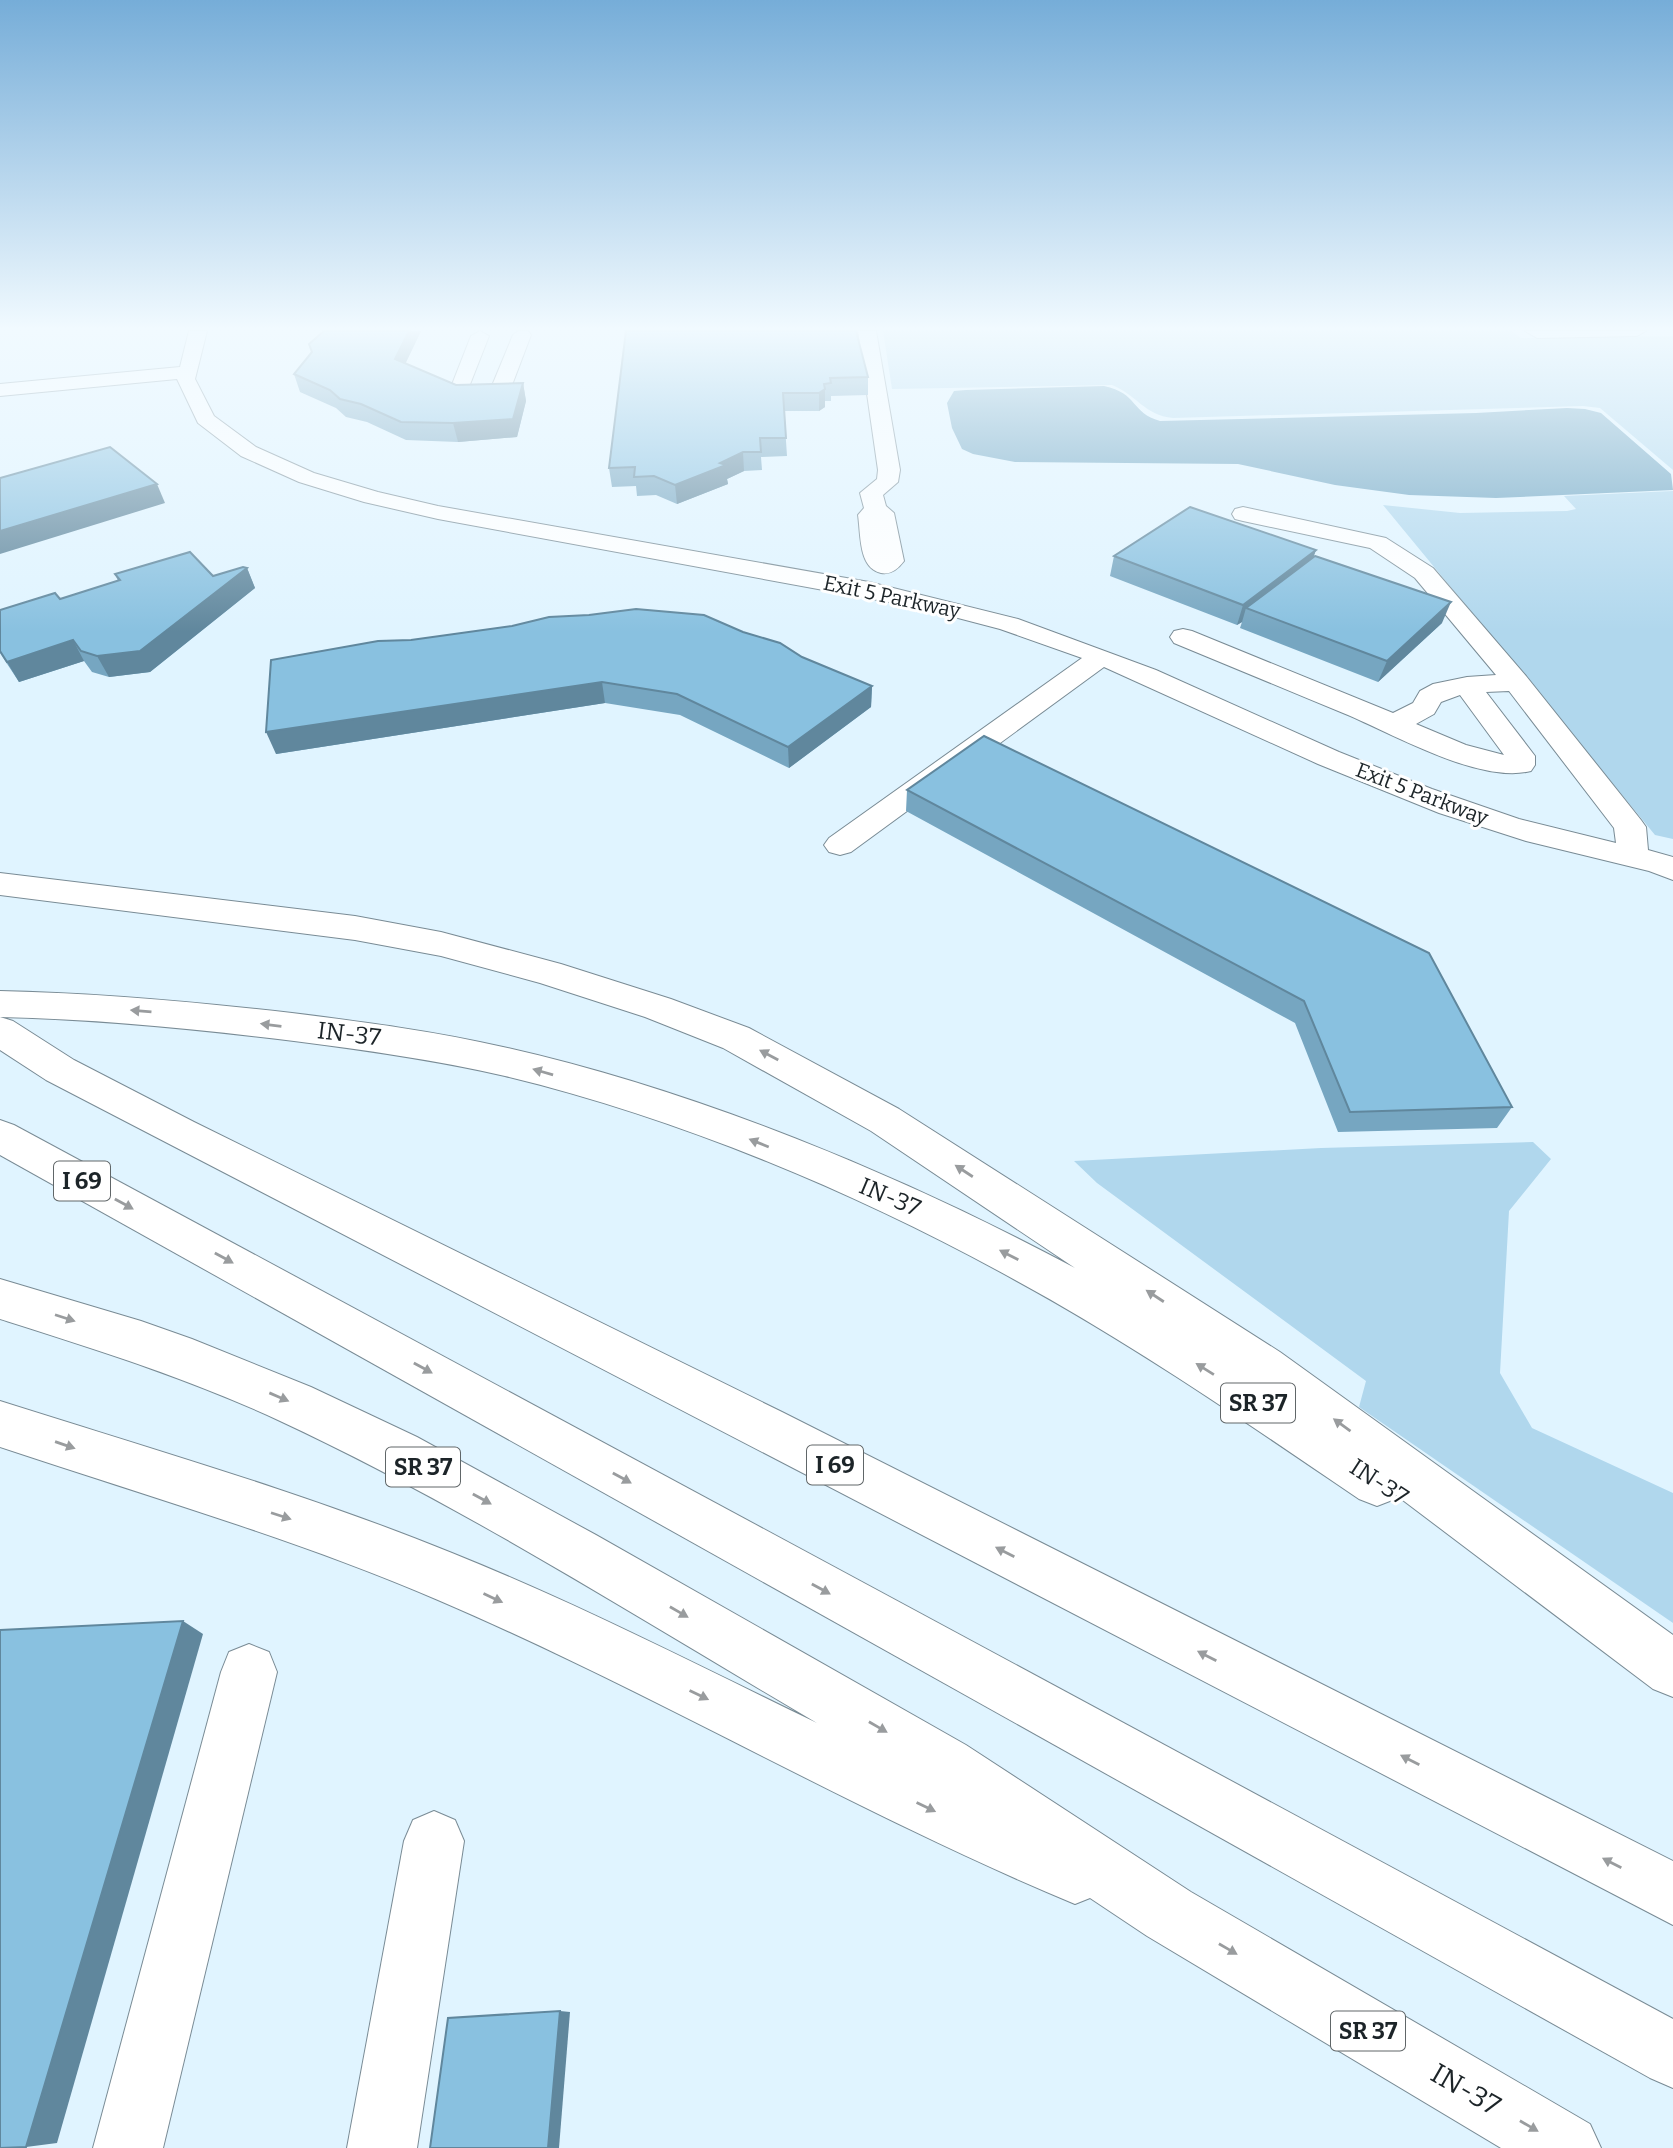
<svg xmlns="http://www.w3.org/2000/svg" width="1673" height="2148" font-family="Bitter,serif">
	<rect width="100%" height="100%" fill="#e0f4ff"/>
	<!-- green -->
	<g fill="#b0d7ed">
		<path d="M883,331H1512L1521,338L1673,336V470L1600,408L1583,406L1173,418C1144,415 1137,395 1112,385L892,389Z"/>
		<polygon points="1673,491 1673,839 1655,835 1383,505 1460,513 1567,511 1576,509 1564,496"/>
		<polygon points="1533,1142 1551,1159 1509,1211 1500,1373 1532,1428 1673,1493 1673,1623 1359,1407 1366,1381 1097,1183 1074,1161 1321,1148"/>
	</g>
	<!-- water -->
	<path fill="#6ba2c0" d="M1104,386C1138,393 1131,413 1160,421L1476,413L1567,408L1585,409L1601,413L1671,474L1673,490L1496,498L1409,495L1335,485L1238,464L1015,462L973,454L962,449L952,428L947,403L954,391L966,390Z"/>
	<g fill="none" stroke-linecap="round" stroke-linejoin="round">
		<!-- minor casing -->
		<g stroke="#798b95" stroke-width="2">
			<g id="minor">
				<path d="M189,331H207L195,379L214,416L256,447L314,473L378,492L438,506L869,582L1018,619L1156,670L1339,752L1432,789L1519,819L1616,843L1614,828L1509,691L1486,692L1535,756V765L1531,771C1480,784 1395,735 1348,715C1290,691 1232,667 1174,643L1170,637L1174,631L1183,629L1192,631L1393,713L1413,703L1420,691L1433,684L1467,677L1496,675L1415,578L1370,548L1243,521L1235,519L1232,514L1235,509L1243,507L1386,538L1433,568L1526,676L1641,820L1646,827L1648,850L1673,857V880L1649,871L1526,841L1439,813L1318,764L1104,667L851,852L840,855L829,852L824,845L829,838L1082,658L1000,629L916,607L438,519L364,502L299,482L241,456L198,423L177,379L0,396V384L180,367ZM1460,695L1504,755L1466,745L1416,724L1434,714L1441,702Z"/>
				<polygon points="480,331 489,336 469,387 467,391 453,391 451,387 471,336"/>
				<polygon points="518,331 528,331 531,335 509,393 506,397 492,397 489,393 513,335"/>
				<path d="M858,331H876L900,470L898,482L883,495L886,506L894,513L904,561C898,569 891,575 881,573C858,568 861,534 858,515L864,508L860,493L877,479L878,470Z"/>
				<polygon points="1525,331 1646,331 1637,336 1537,338"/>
				<polygon points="249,1644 269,1652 277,1672 163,2148 93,2148 221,1672 229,1652"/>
				<polygon points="434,1811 455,1820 464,1841 417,2148 347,2148 404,1841 413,1820"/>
			</g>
		</g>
		<!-- highway casing -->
		<g stroke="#798b95" stroke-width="2">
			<g id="highway">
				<path d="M0,873L355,916L441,932L561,964L671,999L749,1028L899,1109L1280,1352L1673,1635V1697L1653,1689L1396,1495L1395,1499L1377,1506L1359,1499C1247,1423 1136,1346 1017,1281C860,1194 680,1118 505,1076C436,1060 365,1050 294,1041C196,1029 99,1019 0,1017L13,1021L74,1060L194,1122L782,1412L1673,1861V1925L46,1080L0,1050V991C98,993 195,1002 292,1013C363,1022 434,1031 503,1047C696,1090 901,1175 1075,1268L871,1131L723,1048L645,1017L540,983L441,956L355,940L0,895Z"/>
				<polygon points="0,1120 14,1125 1673,2019 1673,2088 1650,2078 0,1155"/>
				<path d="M0,1279L141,1321L192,1339L311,1387L417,1437L596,1535L966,1745L1191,1892L1590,2124L1601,2148H1501L1147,1936L1090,1898L1075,1904C858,1814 655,1693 438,1600C297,1539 146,1496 0,1447V1401C151,1449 305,1493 452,1553C577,1603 697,1665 817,1723C640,1619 465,1507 278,1420C188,1378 94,1349 0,1319Z"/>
			</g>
		</g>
		<!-- minor -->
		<use href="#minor" fill="#fff" fill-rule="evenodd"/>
		<!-- highway -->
		<use href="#highway" fill="#fff" fill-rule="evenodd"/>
	</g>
	<!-- wall -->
	<g fill="#76a6c1">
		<polygon points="324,331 421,331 405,364 456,385 523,383 526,401 517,437 458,442 406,440 367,422 346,417 336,408 300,392 294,374 312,352"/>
		<polygon points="814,331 868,377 868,395 831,396 831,401 825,401 825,407 819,411 784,411 787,456 761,457 762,470 744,471 727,479 728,484 677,504 656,495 637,496 636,486 612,487 609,468"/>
		<polygon points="1316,550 1313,557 1442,623 1378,682 1240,628 1242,622 1237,625 1110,576 1114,556"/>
		<polygon points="247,568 255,588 150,672 109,677 92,672 84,661 19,682 0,653 0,610 60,599 118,581 115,574 213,576"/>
		<polygon points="802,657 872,686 871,707 789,768 680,715 605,703 276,754 271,660"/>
		<polygon points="907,790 1512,1107 1497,1128 1338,1132 1295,1023 906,811"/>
	</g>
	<!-- shaded-wall -->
	<g fill="#60879d">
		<polygon points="409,331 421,331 399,377 395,359"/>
		<polygon points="523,383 526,401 517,437 458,442 453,423"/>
		<polygon points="825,389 825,407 819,411 819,393"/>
		<polygon points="743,452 744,471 727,479 728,484 677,504 675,485"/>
		<polygon points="157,484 165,503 0,554 0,531"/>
		<polygon points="1316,550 1309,570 1246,608 1242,622 1237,625 1243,605"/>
		<polygon points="247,568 255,588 150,672 109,677 97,656"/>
		<polygon points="1451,602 1442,623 1378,682 1387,661"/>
		<polygon points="73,640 84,661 19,682 7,662"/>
		<polygon points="602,682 605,703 276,754 266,732"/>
		<polygon points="872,686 871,707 789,768 788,747"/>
		<polygon points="183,1621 203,1634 57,2143 26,2147"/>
		<polygon points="560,2011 570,2012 559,2148 548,2148"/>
	</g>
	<!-- building -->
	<g fill="#89c1e0" stroke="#60879d" stroke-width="2">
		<polygon points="324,331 409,331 395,359 456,385 523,383 513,419 453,423 401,422 361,404 340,399 330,390 294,374 312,352 309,344"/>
		<polygon points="626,331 856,331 868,377 830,378 831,383 824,384 825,389 819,393 783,393 786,438 760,438 761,452 743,452 720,463 726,465 675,485 654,476 634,477 635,467 609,468"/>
		<polygon points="110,447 157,484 0,531 0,478"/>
		<polygon points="1190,507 1316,550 1243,605 1114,556"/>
		<polygon points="190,552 213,576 243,567 247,568 140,651 97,656 81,651 73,640 7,662 0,651 0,610 55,593 60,599 120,580 115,574"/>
		<polygon points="1315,556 1451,602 1387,661 1246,608"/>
		<polygon points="636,609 704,615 743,632 780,643 802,657 872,686 788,747 677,694 602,682 266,732 271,660 378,641 411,640 512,626 549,617 589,615"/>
		<polygon points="984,736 1429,953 1512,1107 1350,1112 1304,1001 907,790"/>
		<polygon points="183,1621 26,2147 0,2148 0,1630"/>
		<polygon points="560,2011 548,2148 430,2148 448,2018"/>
	</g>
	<!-- one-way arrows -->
	<defs><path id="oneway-solid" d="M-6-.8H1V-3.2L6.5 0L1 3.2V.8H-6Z" transform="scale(1.75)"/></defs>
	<g fill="#999c9e">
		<use href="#oneway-solid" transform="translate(141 1011) rotate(-175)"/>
		<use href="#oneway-solid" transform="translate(271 1025) rotate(-173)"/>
		<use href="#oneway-solid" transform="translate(769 1055) rotate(-152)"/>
		<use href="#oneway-solid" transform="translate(543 1072) rotate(-164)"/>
		<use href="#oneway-solid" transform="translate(759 1143) rotate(-158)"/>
		<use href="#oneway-solid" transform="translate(964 1171) rotate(-147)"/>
		<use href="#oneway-solid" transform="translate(124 1204) rotate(29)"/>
		<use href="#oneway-solid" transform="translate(1009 1255) rotate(-153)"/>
		<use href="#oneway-solid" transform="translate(224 1258) rotate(29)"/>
		<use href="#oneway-solid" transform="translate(1155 1296) rotate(-147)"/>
		<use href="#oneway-solid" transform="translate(65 1318) rotate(18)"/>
		<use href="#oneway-solid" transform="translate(423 1368) rotate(29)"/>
		<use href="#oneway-solid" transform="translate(1205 1369) rotate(-148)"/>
		<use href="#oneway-solid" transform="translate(279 1397) rotate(23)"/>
		<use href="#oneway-solid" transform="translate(1342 1425) rotate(-144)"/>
		<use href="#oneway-solid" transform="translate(65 1445) rotate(19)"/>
		<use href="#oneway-solid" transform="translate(622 1478) rotate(29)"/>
		<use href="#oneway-solid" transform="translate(482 1499) rotate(29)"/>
		<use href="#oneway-solid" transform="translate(281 1516) rotate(18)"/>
		<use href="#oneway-solid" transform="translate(1005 1552) rotate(-153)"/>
		<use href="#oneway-solid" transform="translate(821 1589) rotate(29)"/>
		<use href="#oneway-solid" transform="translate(493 1598) rotate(25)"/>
		<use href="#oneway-solid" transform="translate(679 1612) rotate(30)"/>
		<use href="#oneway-solid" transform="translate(1207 1656) rotate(-153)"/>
		<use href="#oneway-solid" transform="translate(699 1695) rotate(26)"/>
		<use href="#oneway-solid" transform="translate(878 1727) rotate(30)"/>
		<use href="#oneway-solid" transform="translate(1410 1760) rotate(-153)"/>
		<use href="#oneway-solid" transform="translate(926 1807) rotate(26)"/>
		<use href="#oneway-solid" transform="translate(1612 1863) rotate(-153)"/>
		<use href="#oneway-solid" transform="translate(1228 1949) rotate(30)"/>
		<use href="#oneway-solid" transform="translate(1529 2126) rotate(30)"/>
	</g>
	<!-- sky -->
	<linearGradient id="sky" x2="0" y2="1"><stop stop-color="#76add8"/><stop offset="0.52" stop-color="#f1faff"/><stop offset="1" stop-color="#f1faff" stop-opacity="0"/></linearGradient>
	<rect width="1673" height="632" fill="url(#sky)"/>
	<g text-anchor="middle" stroke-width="6" stroke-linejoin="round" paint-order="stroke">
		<!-- far-street labels -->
		<g font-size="21" fill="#1c2428" stroke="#fff">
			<text transform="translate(892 597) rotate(12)" y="7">Exit 5 Parkway</text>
			<text transform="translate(1422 794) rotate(21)" y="7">Exit 5 Parkway</text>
		</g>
		<!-- shield labels -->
		<g fill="#fff" stroke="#606668" stroke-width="2">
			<rect x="54" y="1161.5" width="56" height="39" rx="5"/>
			<rect x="1221" y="1383.5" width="74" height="39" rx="5"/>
			<rect x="807" y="1445.5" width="56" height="39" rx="5"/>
			<rect x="386" y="1447.5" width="74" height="39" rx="5"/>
			<rect x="1331" y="2011.5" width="74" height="39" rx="5"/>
		</g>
		<g font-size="23" font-weight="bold" fill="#1c2428">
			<text x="82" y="1189">I 69</text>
			<text x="1258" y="1411">SR 37</text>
			<text x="835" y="1473">I 69</text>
			<text x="423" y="1475">SR 37</text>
			<text x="1368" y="2039">SR 37</text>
		</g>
		<!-- street labels -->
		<g font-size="24" fill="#1c2428" stroke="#fff">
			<text transform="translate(349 1034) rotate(7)" y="8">IN-37</text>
			<text transform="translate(890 1197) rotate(23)" y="8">IN-37</text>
			<text transform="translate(1379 1482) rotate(33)" y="8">IN-37</text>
		</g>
		<!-- near-street labels -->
		<g font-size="28" fill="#1c2428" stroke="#fff">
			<text transform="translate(1466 2089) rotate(30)" y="10">IN-37</text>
		</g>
	</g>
</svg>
